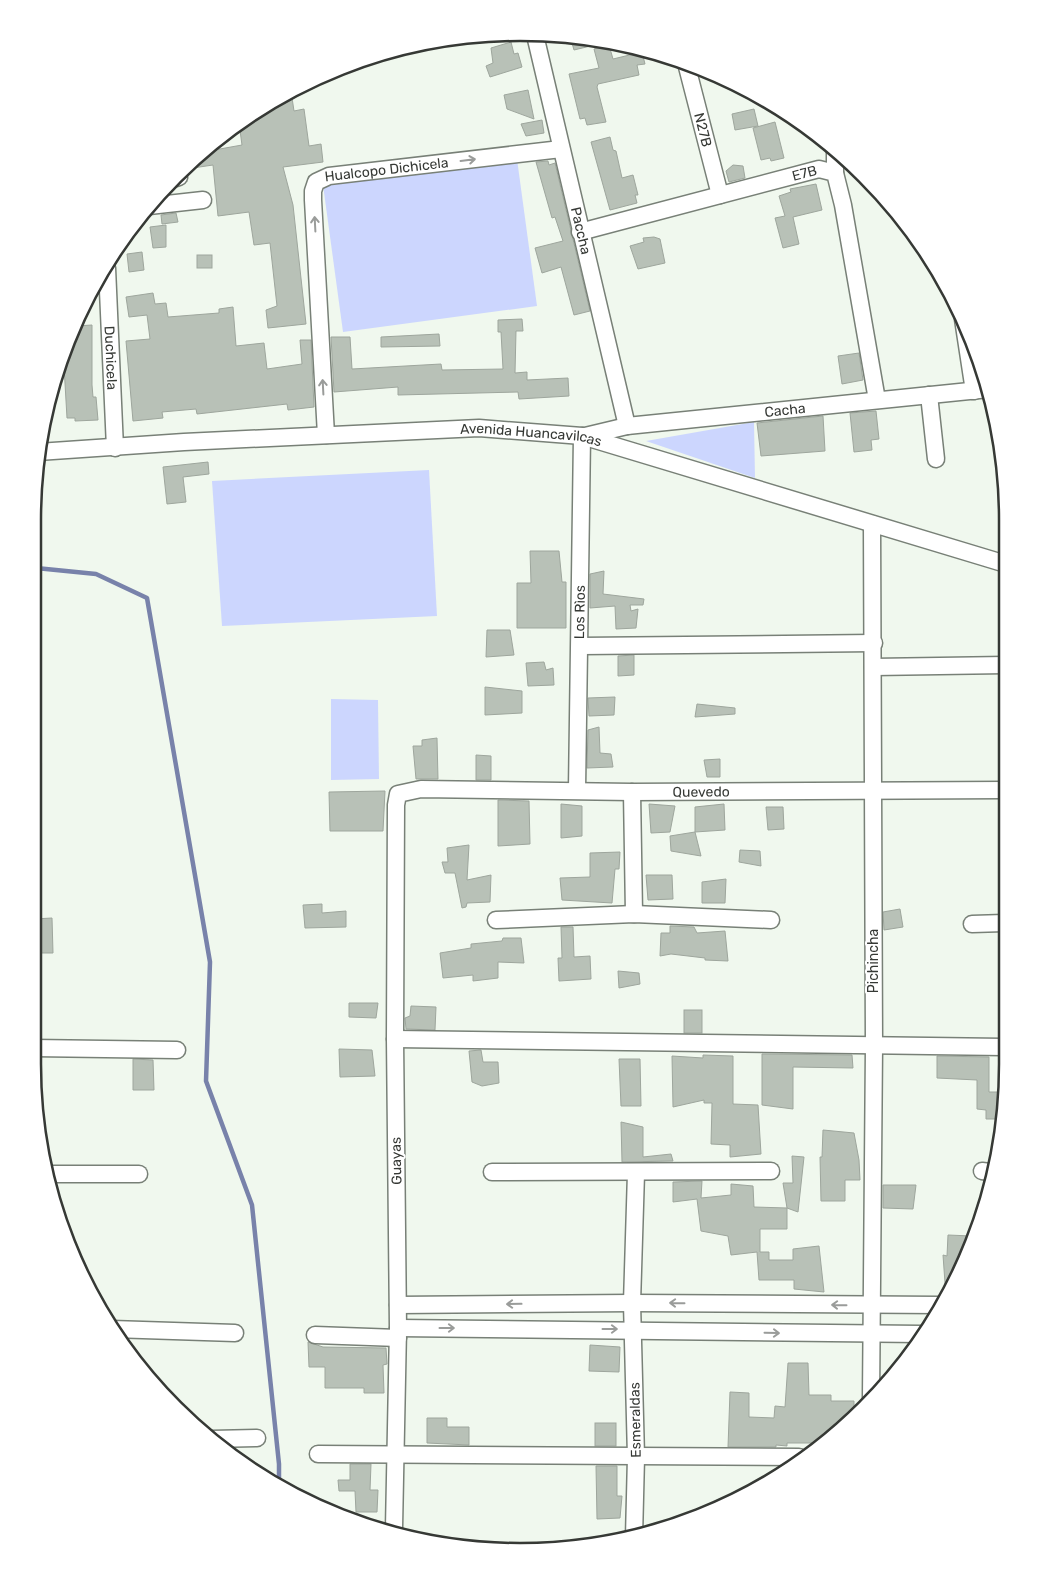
<svg xmlns="http://www.w3.org/2000/svg" width="1040" height="1584" font-family="Rubik,sans-serif">
	<rect width="100%" height="100%" fill="#f0f8ee"/>
	<!-- park -->
	<g fill="#ccd6fe">
		<polygon points="517,159 537,306 343,332 323,185"/>
		<polygon points="754,422 755,478 646,441"/>
		<polygon points="429,470 437,616 222,626 212,481"/>
		<polygon points="331,699 378,700 379,779 331,780"/>
	</g>
	<g fill="none" stroke-linecap="round" stroke-linejoin="round">
		<!-- stream -->
		<polyline stroke="#7882aa" stroke-width="4.5" points="36,568 96,574 147,598 210,962 206,1081 252,1205 279,1464 279,1483"/>
	</g>
	<!-- building -->
	<g fill="#b8c1b7" stroke="#9ea69d">
		<polygon points="570,36 584,37 607,42 574,50"/>
		<polygon points="511,42 514,54 518,53 522,67 490,77 486,66 493,63 491,48"/>
		<polygon points="609,45 613,59 642,52 645,64 637,65 639,75 598,84 597,87 606,122 587,125 585,118 580,119 569,74 599,68 594,49"/>
		<polygon points="528,90 534,119 507,109 504,95"/>
		<polygon points="291,91 294,111 304,109 309,146 321,144 323,162 283,167 293,205 306,324 268,328 266,310 277,306 270,243 254,245 249,212 218,216 213,165 186,169 203,152 242,145 239,123"/>
		<polygon points="754,109 758,126 735,130 732,114"/>
		<polygon points="542,120 544,133 526,136 521,124"/>
		<polygon points="775,122 784,158 771,161 770,158 761,160 753,128"/>
		<polygon points="610,137 613,150 616,151 622,178 633,175 638,195 635,195 637,203 610,210 591,142"/>
		<polygon points="548,161 549,165 555,163 590,311 574,315 561,267 542,273 535,248 563,241 555,217 552,218 536,162"/>
		<polygon points="733,165 743,166 745,178 729,182 726,171"/>
		<polygon points="816,184 822,210 793,217 799,244 783,248 775,218 785,216 779,196 791,192 790,189"/>
		<polygon points="176,213 178,222 162,224 161,215"/>
		<polygon points="166,225 166,247 153,248 150,227"/>
		<polygon points="654,237 660,239 665,263 638,269 630,246 644,242 643,238"/>
		<polygon points="142,252 144,270 129,272 127,254"/>
		<rect x="197" y="255" width="15" height="13"/>
		<polygon points="153,293 155,304 166,303 168,317 219,313 219,309 233,307 236,346 264,343 267,369 302,364 300,340 311,340 314,407 288,410 287,404 197,414 196,409 162,412 163,418 133,421 126,341 150,339 147,315 129,317 126,297"/>
		<polygon points="522,319 523,331 516,331 515,373 527,372 527,380 568,378 569,396 519,399 518,392 398,395 398,387 334,392 331,337 350,337 352,369 441,364 442,370 503,369 501,332 498,332 498,320"/>
		<polygon points="92,325 92,385 93,397 96,397 98,420 75,421 75,418 67,418 64,366 76,326"/>
		<polygon points="439,334 440,346 381,347 381,337"/>
		<polygon points="859,353 863,380 842,384 838,356"/>
		<polygon points="876,411 879,439 871,440 872,450 854,452 850,413"/>
		<polygon points="823,416 825,451 761,456 757,423"/>
		<polygon points="208,462 209,474 183,477 186,502 167,504 163,467"/>
		<polygon points="530,551 559,551 562,582 566,582 566,628 517,628 517,583 531,583"/>
		<polygon points="604,571 603,594 644,599 643,605 630,605 631,611 638,609 636,628 616,629 615,606 590,608 590,574"/>
		<polygon points="487,630 510,630 514,655 486,657"/>
		<polygon points="634,655 634,675 618,676 618,656"/>
		<polygon points="544,662 546,670 553,668 554,685 528,686 526,663"/>
		<polygon points="485,687 522,691 522,713 485,715"/>
		<polygon points="615,697 614,715 589,716 588,698"/>
		<polygon points="697,704 735,708 735,714 695,717"/>
		<polygon points="599,727 600,753 611,754 613,767 587,768 588,730"/>
		<polygon points="437,738 438,779 416,779 413,746 422,746 422,740"/>
		<polygon points="476,755 491,756 491,780 476,780"/>
		<polygon points="720,759 720,777 707,777 704,760"/>
		<polygon points="385,791 383,831 330,831 329,792"/>
		<polygon points="498,800 529,801 530,844 498,846"/>
		<polygon points="561,804 582,806 582,836 561,838"/>
		<polygon points="649,804 675,806 670,832 651,833"/>
		<polygon points="724,804 725,830 695,832 695,807"/>
		<polygon points="766,807 783,807 784,829 768,830"/>
		<polygon points="695,832 701,856 671,851 670,836"/>
		<polygon points="469,845 467,880 491,875 490,902 467,903 466,907 462,908 455,873 445,873 442,862 448,862 447,848"/>
		<polygon points="740,850 760,851 761,866 739,862"/>
		<polygon points="620,852 619,869 615,869 612,903 562,900 560,878 590,877 590,853"/>
		<polygon points="646,875 672,875 673,899 648,900"/>
		<polygon points="726,879 725,903 702,903 702,882"/>
		<polygon points="322,904 322,913 346,911 346,927 305,928 303,905"/>
		<polygon points="900,909 903,927 884,930 883,912"/>
		<polygon points="52,918 53,953 33,953 34,919"/>
		<polygon points="670,926 694,927 697,933 725,931 728,961 705,960 705,958 671,954 660,956 661,933 670,933"/>
		<polygon points="561,927 573,927 574,957 590,956 591,979 559,981 558,958 562,958"/>
		<polygon points="503,938 521,938 524,963 498,962 498,978 473,981 473,975 443,978 440,953 471,948 471,944 502,941"/>
		<polygon points="618,971 639,973 640,984 619,988"/>
		<polygon points="349,1003 378,1003 376,1018 349,1017"/>
		<polygon points="411,1006 436,1007 435,1030 406,1029 405,1018 410,1016"/>
		<rect x="684" y="1010" width="18" height="23"/>
		<polygon points="339,1049 372,1050 375,1076 340,1077"/>
		<polygon points="481,1050 483,1062 498,1062 499,1083 482,1086 472,1082 469,1051"/>
		<polygon points="762,1054 852,1055 853,1068 793,1067 793,1109 762,1105"/>
		<polygon points="703,1055 733,1056 733,1104 758,1105 761,1154 730,1157 730,1145 711,1144 712,1103 704,1103 704,1100 673,1107 672,1056 703,1058"/>
		<polygon points="937,1056 989,1057 989,1092 1003,1092 1003,1110 1000,1110 1000,1119 986,1119 986,1110 977,1109 977,1080 937,1078"/>
		<polygon points="133,1059 153,1060 154,1090 133,1090"/>
		<polygon points="619,1059 640,1059 641,1106 621,1106"/>
		<polygon points="621,1122 643,1127 643,1157 671,1154 673,1161 622,1162"/>
		<polygon points="823,1130 854,1133 859,1160 860,1180 845,1180 845,1201 821,1201 820,1157 822,1157"/>
		<polygon points="792,1156 804,1157 798,1212 787,1208 783,1183 793,1183"/>
		<polygon points="702,1181 701,1198 731,1195 731,1184 753,1186 754,1207 787,1208 787,1229 760,1229 760,1252 769,1252 769,1260 793,1260 793,1249 819,1246 824,1292 794,1289 794,1280 759,1280 757,1252 731,1255 728,1236 701,1231 697,1199 673,1202 673,1182"/>
		<polygon points="883,1185 916,1185 913,1209 883,1208"/>
		<polygon points="948,1235 971,1236 957,1279 946,1297 943,1255 947,1256"/>
		<polygon points="308,1342 323,1347 386,1348 387,1364 383,1365 384,1393 364,1393 364,1388 325,1388 325,1367 309,1367"/>
		<polygon points="590,1345 620,1347 619,1372 589,1371"/>
		<polygon points="788,1363 808,1363 809,1395 831,1395 831,1401 854,1401 854,1412 816,1443 787,1443 787,1446 776,1445 776,1447 728,1447 730,1392 749,1393 749,1417 774,1418 775,1406 785,1407"/>
		<polygon points="427,1418 447,1418 447,1427 469,1427 469,1445 427,1443"/>
		<rect x="595" y="1423" width="21" height="23"/>
		<polygon points="350,1464 371,1464 370,1490 378,1490 377,1512 356,1512 355,1491 339,1491 338,1480 350,1480"/>
		<polygon points="596,1466 617,1466 617,1496 622,1496 620,1518 597,1519"/>
	</g>
	<g fill="none" stroke-linecap="round" stroke-linejoin="round">
		<!-- minor casing -->
		<g stroke="#788077" stroke-width="19">
			<g id="minor">
				<path id="s1" d="M535,35L627,426"/>
				<path id="s2" d="M686,63L720,195"/>
				<polyline points="835,173 835,149"/>
				<polyline points="176,178 179,177"/>
				<polyline points="149,206 203,200"/>
				<path id="s3" d="M580,232L819,169L835,173L843,205L877,400"/>
				<path id="s4" d="M107,268L115,448"/>
				<polyline points="963,319 974,391"/>
				<polyline points="929,395 936,459"/>
				<path id="s5" d="M326,435L313,200V191L316,182L329,176L561,149"/>
				<path id="s6" d="M585,436L627,426L989,389"/>
				<path id="s7" d="M38,452L184,442L479,428L582,436L1006,564"/>
				<polyline points="581,646 874,643"/>
				<polyline points="873,667 1006,665"/>
				<path id="s8" d="M577,790L582,436"/>
				<polyline points="632,792 634,914"/>
				<polyline points="496,920 634,914 771,920"/>
				<polyline points="972,924 1004,923"/>
				<polyline points="395,1039 1004,1047"/>
				<polyline points="33,1048 177,1050"/>
				<polyline points="982,1171 990,1172"/>
				<polyline points="492,1172 771,1171"/>
				<polyline points="51,1174 139,1174"/>
				<polyline points="398,1305 632,1303 940,1305"/>
				<polyline points="398,1328 921,1334"/>
				<polyline points="112,1329 235,1333"/>
				<polyline points="315,1335 398,1338"/>
				<polyline points="871,1398 874,1046 872,524"/>
				<polyline points="212,1439 257,1438"/>
				<polyline points="318,1454 799,1457"/>
				<path id="s9" d="M394,1528L398,1328L395,1039L396,805L398,794L421,789L632,792L1005,790"/>
				<polyline points="634,1537 636,1457 632,1303 636,1173"/>
			</g>
		</g>
		<!-- minor -->
		<use href="#minor" stroke="#fff" stroke-width="16"/>
	</g>
	<!-- one-way arrows -->
	<defs><path id="oneway-shaft" d="M-6 0H5M1.5-3L5.5 0L1.5 3" fill="none" stroke-width="1.6" stroke-linecap="round" stroke-linejoin="round" transform="scale(1.25)"/></defs>
	<g stroke="#9a9c9a">
		<use href="#oneway-shaft" transform="translate(468 160) rotate(-7)"/>
		<use href="#oneway-shaft" transform="translate(315 224) rotate(-93)"/>
		<use href="#oneway-shaft" transform="translate(323 387) rotate(-93)"/>
		<use href="#oneway-shaft" transform="translate(677 1303) rotate(-179)"/>
		<use href="#oneway-shaft" transform="translate(514 1304) rotate(179)"/>
		<use href="#oneway-shaft" transform="translate(839 1305) rotate(-179)"/>
		<use href="#oneway-shaft" transform="translate(447 1328)"/>
		<use href="#oneway-shaft" transform="translate(610 1329)"/>
		<use href="#oneway-shaft" transform="translate(772 1333) rotate(1)"/>
	</g>
	<g text-anchor="middle" stroke-width="4" stroke-linejoin="round" paint-order="stroke">
		<!-- street labels -->
		<g font-size="14" fill="#363935" stroke="#fff">
			<text dy="5" stroke="none"><textPath href="#s2" startOffset="69">N27B</textPath></text>
			<text dy="5" stroke="none"><textPath href="#s5" startOffset="326">Hualcopo Dichicela</textPath></text>
			<text dy="5" stroke="none"><textPath href="#s3" startOffset="232">E7B</textPath></text>
			<text dy="5" stroke="none"><textPath href="#s1" startOffset="201">Paccha</textPath></text>
			<text dy="5" stroke="none"><textPath href="#s4" startOffset="90">Duchicela</textPath></text>
			<text dy="5" stroke="none"><textPath href="#s6" startOffset="202">Cacha</textPath></text>
			<text dy="5" stroke="none"><textPath href="#s7" startOffset="494">Avenida Huancavilcas</textPath></text>
			<text dy="5" stroke="none"><textPath href="#s8" startOffset="178">Los Rìos</textPath></text>
			<text dy="5" stroke="none"><textPath href="#s9" startOffset="1038">Quevedo</textPath></text>
			<text transform="translate(873 961) rotate(-90)" y="5">Pichincha</text>
			<text transform="translate(396 1161) rotate(-91)" y="5">Guayas</text>
			<text transform="translate(635 1420) rotate(-91)" y="5">Esmeraldas</text>
		</g>
	</g>
	<!-- crop -->
	<path d="M0 0H1040V1584H0ZM520 41H520A479 479 0 0 1 999 520V1064A479 479 0 0 1 520 1543H520A479 479 0 0 1 41 1064V520A479 479 0 0 1 520 41Z" fill="#fff" fill-rule="evenodd"/>
	<path fill="none" stroke="#363935" stroke-width="2.5" d="M520 41H520A479 479 0 0 1 999 520V1064A479 479 0 0 1 520 1543H520A479 479 0 0 1 41 1064V520A479 479 0 0 1 520 41Z"/>
</svg>
